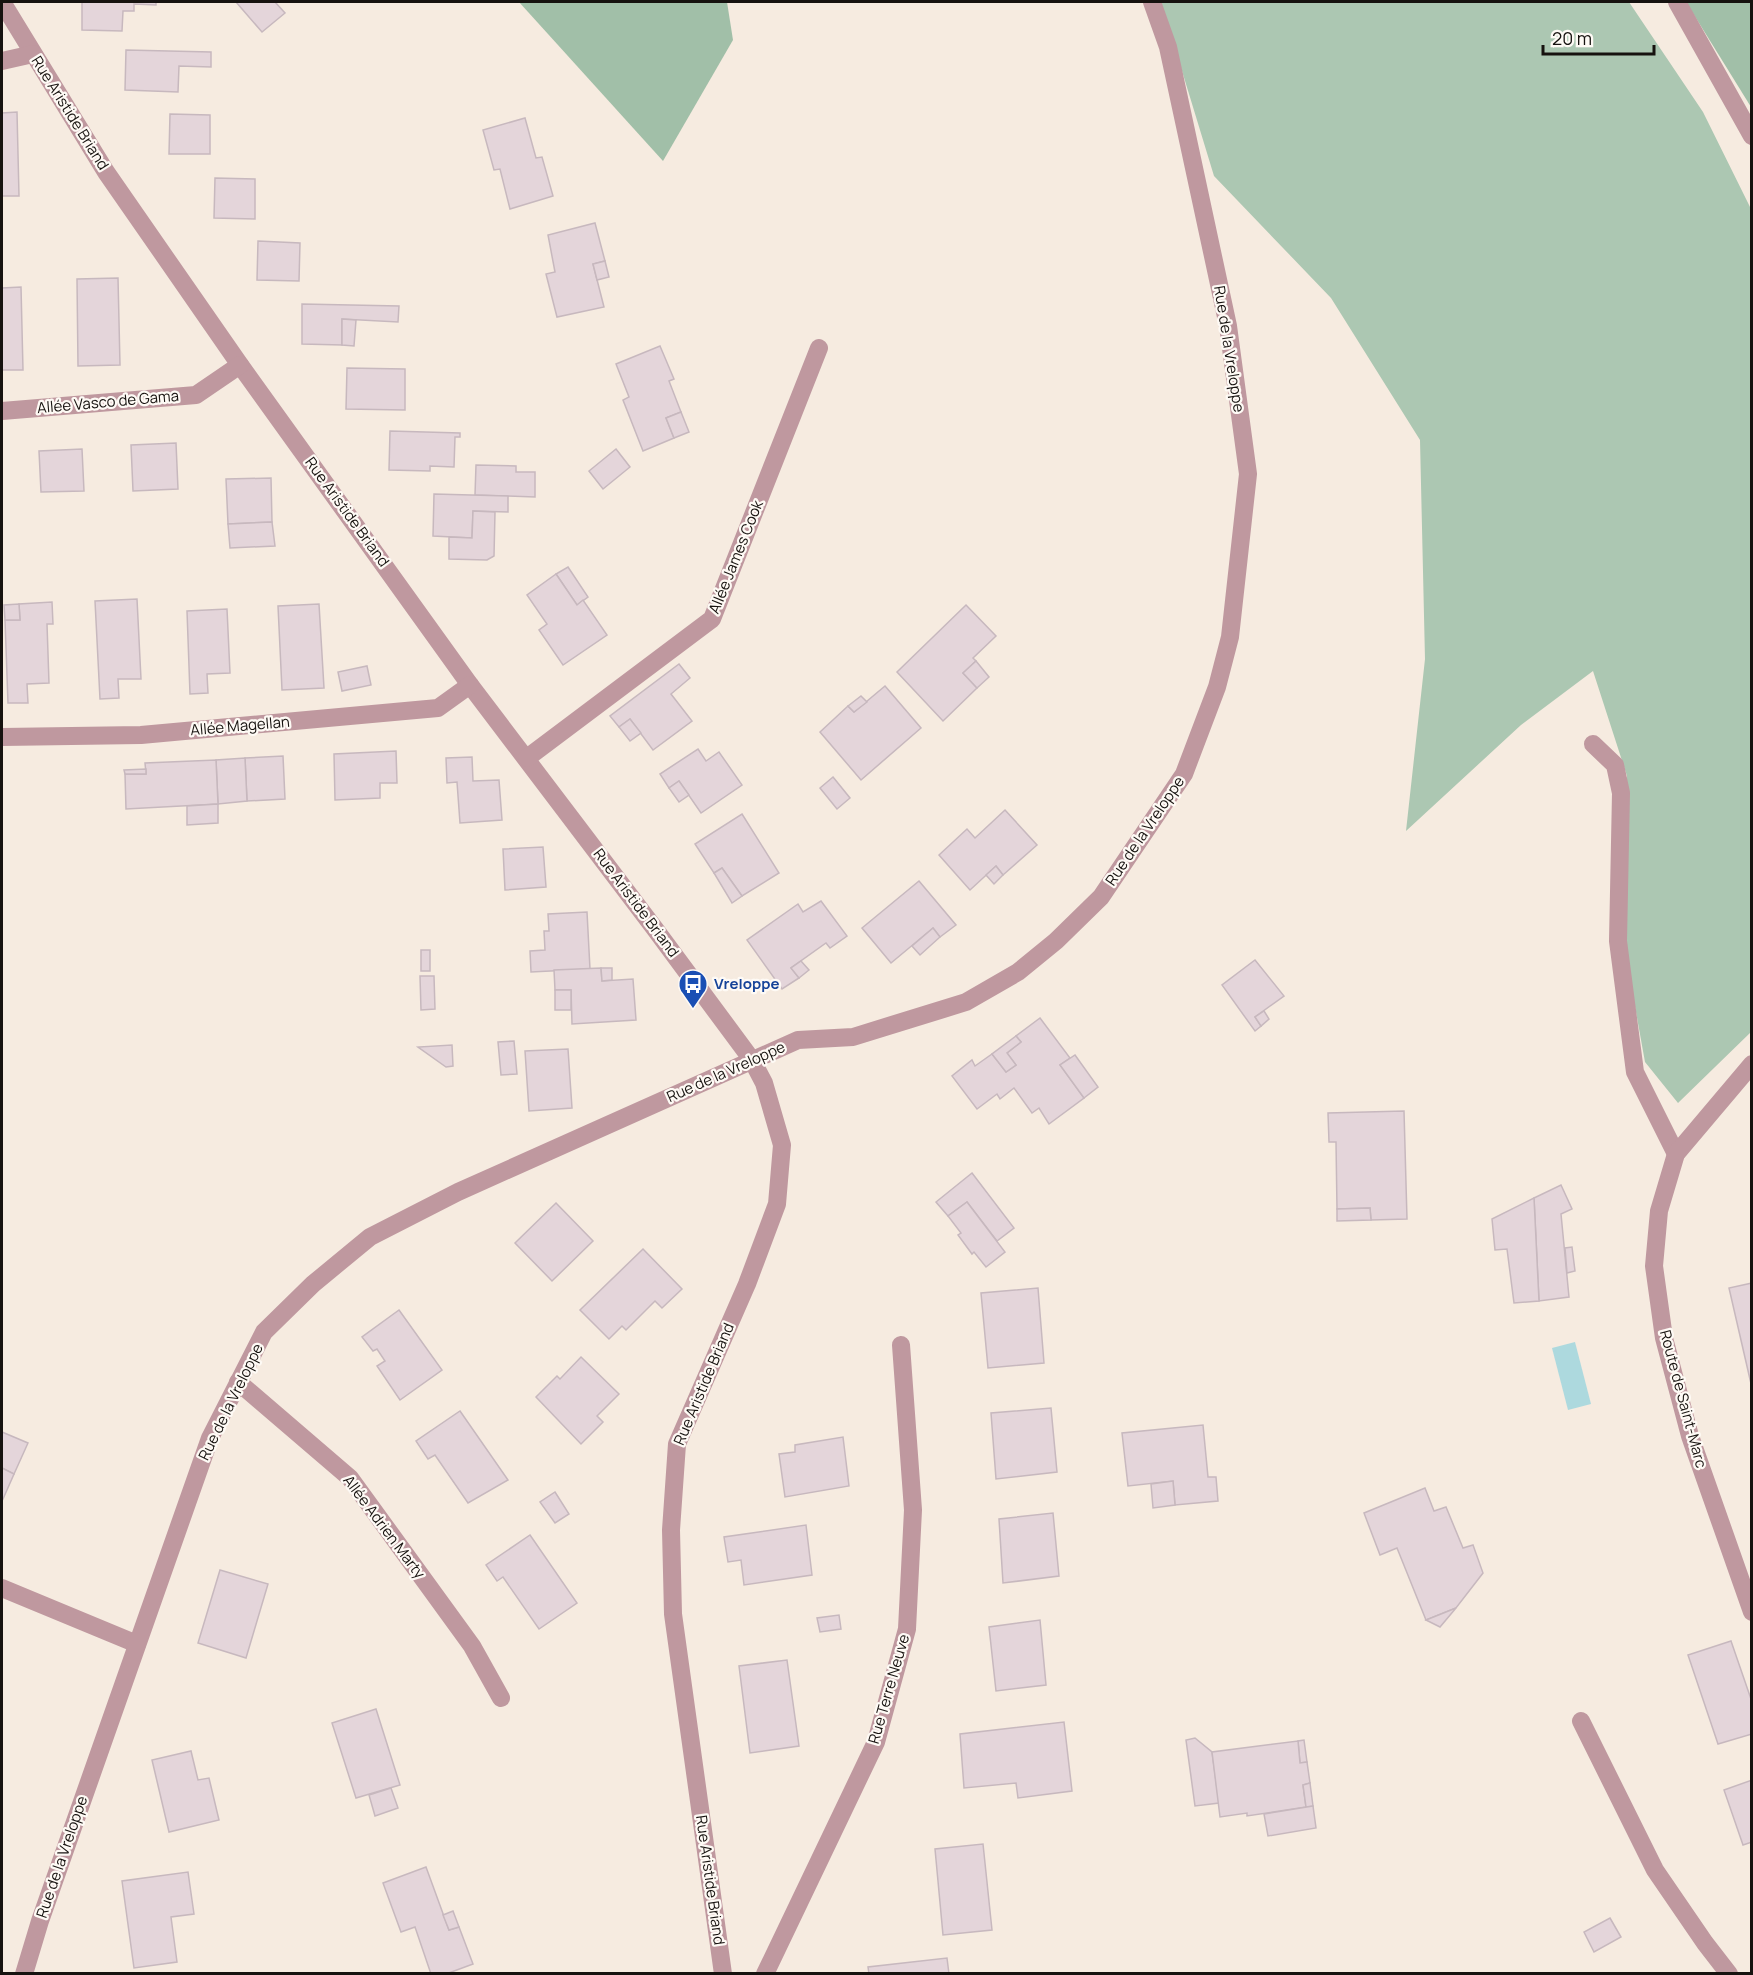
<svg xmlns="http://www.w3.org/2000/svg" width="1753" height="1975" font-family="Manrope,sans-serif">
	<rect width="100%" height="100%" fill="#f6ebe0"/>
	<!-- green -->
	<polygon fill="#acc7b2" points="1161,2 1629,2 1703,112 1751,209 1751,1032 1678,1103 1645,1062 1625,951 1627,776 1593,671 1521,725 1406,831 1425,659 1420,440 1331,298 1214,176"/>
	<!-- forest -->
	<g fill="#a1bfa8">
		<polygon points="519,2 727,2 733,40 663,161"/>
		<polygon points="1686,2 1751,2 1751,107"/>
	</g>
	<!-- water -->
	<polygon fill="#add9de" points="1575,1342 1591,1404 1568,1410 1552,1348"/>
	<!-- building -->
	<g fill="#e4d5da" stroke="#c7b8be" stroke-width="1.5">
		<polygon points="82,2 156,2 156,5 134,4 134,11 123,11 122,31 82,30"/>
		<polygon points="236,2 275,2 285,13 262,32"/>
		<polygon points="126,50 211,52 211,67 179,66 178,92 125,90"/>
		<polygon points="17,112 19,196 2,196 2,113"/>
		<polygon points="170,114 210,115 210,154 169,154"/>
		<polygon points="525,118 536,158 542,157 553,196 510,209 500,169 494,170 483,130"/>
		<polygon points="215,178 255,179 255,219 214,218"/>
		<polygon points="595,223 605,261 593,264 604,307 557,317 546,274 555,272 548,235"/>
		<polygon points="258,241 300,243 299,281 257,280"/>
		<polygon points="605,261 609,277 597,280 593,264"/>
		<polygon points="118,278 120,365 78,366 77,279"/>
		<polygon points="21,287 23,370 2,370 2,288"/>
		<polygon points="302,304 399,306 398,322 342,319 342,345 302,344"/>
		<polygon points="342,319 356,320 354,346 342,345"/>
		<polygon points="660,346 674,379 669,381 681,412 666,418 674,438 643,451 623,400 629,397 616,364"/>
		<polygon points="347,368 405,369 405,410 346,409"/>
		<polygon points="681,412 689,432 674,438 666,418"/>
		<polygon points="390,431 460,433 460,437 455,437 454,467 430,466 430,471 389,470"/>
		<polygon points="176,443 178,489 133,491 131,445"/>
		<polygon points="82,449 84,491 41,492 39,451"/>
		<polygon points="616,449 630,467 603,489 589,471"/>
		<polygon points="476,465 516,466 516,472 535,472 535,497 475,495"/>
		<polygon points="271,478 272,522 228,524 226,479"/>
		<polygon points="434,494 508,496 508,512 473,511 472,538 433,536"/>
		<polygon points="473,511 495,512 494,556 487,560 449,559 449,537 472,538"/>
		<polygon points="272,522 275,546 230,548 228,524"/>
		<polygon points="568,567 588,597 577,605 556,574"/>
		<polygon points="556,574 577,605 583,600 607,635 563,665 539,630 547,624 527,595"/>
		<polygon points="137,599 141,679 118,679 119,698 100,699 95,601"/>
		<polygon points="52,602 53,624 47,624 49,683 27,684 28,703 8,703 5,620 20,620 19,604"/>
		<polygon points="19,604 20,620 5,620 4,605"/>
		<polygon points="319,604 324,688 282,690 278,606"/>
		<polygon points="966,605 996,636 973,658 976,661 963,673 977,688 943,721 897,672"/>
		<polygon points="227,609 230,673 207,674 208,693 190,694 187,611"/>
		<polygon points="976,661 989,677 977,688 963,673"/>
		<polygon points="679,664 690,678 671,694 692,721 653,750 630,719 619,727 610,716"/>
		<polygon points="367,666 371,685 342,691 338,672"/>
		<polygon points="885,686 921,728 861,780 820,732 848,706 854,712"/>
		<polygon points="861,696 867,702 854,712 848,706"/>
		<polygon points="630,719 641,733 630,741 619,727"/>
		<polygon points="698,749 706,761 719,752 742,785 701,813 679,781 669,788 660,774"/>
		<polygon points="396,751 397,783 380,783 380,798 335,800 334,754"/>
		<polygon points="283,756 285,799 247,801 245,758"/>
		<polygon points="472,757 473,781 499,780 502,820 460,823 457,782 447,783 446,758"/>
		<polygon points="245,758 247,801 218,804 216,760"/>
		<polygon points="216,760 218,804 126,809 125,774 146,774 145,763"/>
		<polygon points="146,769 146,774 125,774 124,770"/>
		<polygon points="833,777 850,798 837,809 820,788"/>
		<polygon points="679,781 689,795 679,802 669,788"/>
		<polygon points="218,804 218,823 187,825 187,806"/>
		<polygon points="1005,810 1037,845 1003,875 996,866 970,890 939,855 967,829 975,838"/>
		<polygon points="742,814 779,873 742,896 722,868 714,873 695,844"/>
		<polygon points="543,847 546,887 505,890 503,849"/>
		<polygon points="996,866 1003,875 994,884 986,875"/>
		<polygon points="722,868 742,896 732,903 714,873"/>
		<polygon points="919,881 956,925 940,937 933,928 891,963 862,928"/>
		<polygon points="821,901 847,936 830,948 826,943 791,968 799,978 782,989 747,940 798,904 803,912"/>
		<polygon points="587,912 590,969 531,972 530,951 545,950 544,931 549,931 548,914"/>
		<polygon points="933,928 940,937 920,955 912,946"/>
		<rect x="421" y="950" width="9" height="21"/>
		<polygon points="1255,960 1284,996 1255,1017 1261,1026 1255,1031 1222,985"/>
		<polygon points="801,961 809,970 799,978 791,968"/>
		<polygon points="601,968 602,981 633,979 636,1020 572,1024 571,990 555,990 554,970"/>
		<polygon points="601,968 612,968 612,980 602,981"/>
		<polygon points="420,976 434,976 435,1009 421,1010"/>
		<rect x="555" y="990" width="16" height="20"/>
		<polygon points="1264,1011 1269,1019 1261,1026 1255,1017"/>
		<polygon points="1040,1018 1070,1058 1060,1065 1084,1098 1049,1124 1039,1108 1032,1113 1014,1088 1000,1099 997,1094 977,1109 952,1076 972,1060 975,1066 992,1054 1006,1072 1016,1065 1007,1053 1021,1042 1016,1036"/>
		<polygon points="1016,1036 1021,1042 1007,1053 1016,1065 1006,1072 992,1054"/>
		<polygon points="514,1041 517,1074 501,1075 498,1042"/>
		<polygon points="452,1045 453,1066 446,1067 418,1047"/>
		<polygon points="568,1049 572,1108 529,1111 525,1051"/>
		<polygon points="1075,1055 1098,1087 1084,1098 1060,1065"/>
		<polygon points="1404,1111 1407,1219 1371,1220 1370,1208 1337,1209 1336,1142 1329,1142 1328,1113"/>
		<polygon points="972,1173 1014,1228 997,1241 967,1202 948,1216 936,1202"/>
		<polygon points="1561,1185 1572,1209 1561,1214 1569,1297 1539,1301 1534,1198"/>
		<polygon points="1534,1198 1539,1301 1514,1303 1507,1249 1495,1250 1492,1219"/>
		<polygon points="967,1202 1005,1252 986,1267 974,1252 972,1254 958,1235 961,1233 948,1216"/>
		<polygon points="556,1203 593,1241 552,1281 515,1243"/>
		<polygon points="1370,1208 1371,1220 1337,1221 1337,1209"/>
		<polygon points="1572,1247 1575,1271 1567,1273 1565,1248"/>
		<polygon points="643,1249 682,1289 662,1308 655,1301 626,1330 622,1326 609,1339 580,1310"/>
		<polygon points="1752,1283 1752,1388 1729,1288"/>
		<polygon points="1038,1288 1044,1363 988,1368 981,1293"/>
		<polygon points="399,1310 442,1370 400,1400 377,1366 385,1361 377,1349 373,1351 362,1337"/>
		<polygon points="581,1357 619,1394 597,1416 603,1422 581,1444 536,1397 557,1376 560,1379"/>
		<polygon points="1051,1408 1057,1472 996,1479 991,1413"/>
		<polygon points="460,1411 508,1480 468,1503 435,1455 428,1459 416,1441"/>
		<polygon points="1203,1425 1208,1477 1216,1477 1218,1501 1175,1505 1173,1481 1128,1486 1122,1433"/>
		<polygon points="2,1432 28,1443 14,1474 2,1468"/>
		<polygon points="843,1437 849,1486 785,1497 779,1454 795,1452 795,1445"/>
		<polygon points="2,1468 14,1474 3,1499 2,1498"/>
		<polygon points="1173,1481 1175,1505 1153,1508 1151,1484"/>
		<polygon points="1425,1488 1434,1511 1446,1507 1463,1548 1473,1545 1483,1573 1456,1608 1426,1620 1397,1548 1380,1555 1364,1513"/>
		<polygon points="555,1492 569,1514 555,1523 540,1502"/>
		<polygon points="1053,1513 1059,1576 1003,1583 999,1519"/>
		<polygon points="806,1525 812,1575 744,1585 741,1560 728,1562 724,1537"/>
		<polygon points="530,1535 577,1603 539,1629 503,1577 497,1581 486,1565"/>
		<polygon points="220,1570 268,1584 246,1658 198,1643"/>
		<polygon points="1456,1608 1440,1627 1426,1620"/>
		<polygon points="839,1615 841,1629 820,1632 817,1618"/>
		<polygon points="1040,1620 1046,1685 996,1691 989,1627"/>
		<polygon points="1731,1641 1752,1702 1752,1734 1718,1744 1688,1655"/>
		<polygon points="787,1660 799,1746 750,1753 739,1666"/>
		<polygon points="376,1709 400,1785 356,1798 332,1723"/>
		<polygon points="1064,1722 1072,1791 1018,1798 1016,1783 964,1788 960,1734"/>
		<polygon points="1195,1738 1212,1752 1219,1803 1195,1806 1186,1740"/>
		<polygon points="1304,1740 1307,1762 1300,1763 1298,1741"/>
		<polygon points="1298,1741 1300,1763 1307,1762 1310,1783 1303,1785 1306,1807 1247,1816 1247,1813 1220,1817 1212,1752"/>
		<polygon points="191,1751 198,1780 209,1778 219,1820 169,1832 152,1760"/>
		<polygon points="1752,1780 1752,1842 1743,1845 1724,1790"/>
		<polygon points="1310,1783 1313,1806 1306,1807 1303,1785"/>
		<polygon points="391,1788 398,1808 375,1816 369,1795"/>
		<polygon points="1313,1806 1316,1828 1268,1836 1264,1814"/>
		<polygon points="983,1844 992,1930 943,1935 935,1849"/>
		<polygon points="426,1867 449,1930 459,1927 473,1964 446,1974 431,1974 415,1927 401,1932 383,1883"/>
		<polygon points="188,1872 194,1914 171,1917 177,1962 134,1968 122,1881"/>
		<polygon points="453,1911 459,1927 449,1930 443,1915"/>
		<polygon points="1610,1918 1621,1937 1594,1952 1584,1932"/>
		<polygon points="947,1958 949,1974 869,1974 868,1967"/>
	</g>
	<g fill="none" stroke-linecap="round" stroke-linejoin="round">
		<!-- minor -->
		<g stroke="#bf989f" stroke-width="18">
			<polyline points="2,2 106,172 240,365 470,685 655,929 752,1060 764,1083 782,1145 777,1204 747,1284 677,1444 671,1530 673,1614 723,1974"/>
			<polyline points="1677,2 1752,136"/>
			<polyline points="2,61 33,54"/>
			<polyline points="2,411 196,395 240,365"/>
			<polyline points="2,737 141,735 438,708 470,685"/>
			<polyline points="1593,744 1615,765 1621,793 1618,941 1635,1072 1676,1154"/>
			<polyline points="527,758 712,619 819,348"/>
			<polyline points="1752,1064 1676,1154 1659,1211 1654,1266 1664,1338 1690,1436 1752,1612"/>
			<polyline points="238,1382 350,1478 472,1646 501,1698"/>
			<polyline points="2,1588 137,1644"/>
			<polyline points="1581,1721 1655,1870 1705,1943 1729,1974"/>
			<polyline points="24,1974 40,1921 210,1438 264,1332 313,1284 370,1237 458,1192 798,1040 853,1037 966,1002 1018,972 1056,941 1101,897 1184,774 1217,687 1230,637 1248,474 1228,326 1168,47 1152,2"/>
			<polyline points="765,1974 876,1742 907,1629 913,1510 901,1345"/>
		</g>
	</g>
	<!-- icons -->
	<defs>
		<g id="bus-pin" transform="scale(1.5)"><path d="M0 17L-7.5 6A9.5 9.5 0 1 1 7.5 6Z" fill="#1a4fb4" stroke="#fefaf5"/><path d="M-5-6H5V4H4V6H2V4H-2V6H-4V4H-5ZM-3.5-4V0h7V-4ZM-3.5 1.2v1.5H-2V1.2ZM2 1.2v1.5H3.5V1.2Z" fill="#fff"/></g>
	</defs>
	<g fill-rule="evenodd">
		<use href="#bus-pin" x="693" y="984"/>
	</g>
	<g text-anchor="middle" stroke-width="4.5" stroke-linejoin="round" paint-order="stroke">
		<!-- street labels -->
		<g font-size="15" fill="#16120f" stroke="#fefaf5">
			<text transform="translate(70 113) rotate(58)" y="5">Rue Aristide Briand</text>
			<text transform="translate(1229 349) rotate(81)" y="5">Rue de la Vreloppe</text>
			<text transform="translate(108 402) rotate(-5)" y="5">Allée Vasco de Gama</text>
			<text transform="translate(347 512) rotate(54)" y="5">Rue Aristide Briand</text>
			<text transform="translate(736 557) rotate(-68)" y="5">Allée James Cook</text>
			<text transform="translate(240 726) rotate(-5)" y="5">Allée Magellan</text>
			<text transform="translate(1145 831) rotate(-56)" y="5">Rue de la Vreloppe</text>
			<text transform="translate(636 903) rotate(53)" y="5">Rue Aristide Briand</text>
			<text transform="translate(726 1072) rotate(-24)" y="5">Rue de la Vreloppe</text>
			<text transform="translate(704 1384) rotate(-67)" y="5">Rue Aristide Briand</text>
			<text transform="translate(1683 1399) rotate(75)" y="5">Route de Saint-Marc</text>
			<text transform="translate(231 1402) rotate(-64)" y="5">Rue de la Vreloppe</text>
			<text transform="translate(384 1527) rotate(53)" y="5">Allée Adrien Marty</text>
			<text transform="translate(889 1689) rotate(-74)" y="5">Rue Terre Neuve</text>
			<text transform="translate(62 1857) rotate(-71)" y="5">Rue de la Vreloppe</text>
			<text transform="translate(710 1880) rotate(82)" y="5">Rue Aristide Briand</text>
		</g>
		<!-- transit labels -->
		<g font-size="15" font-weight="bold" fill="#164399" stroke="#fefaf5" text-anchor="start">
			<text x="714" y="989">Vreloppe</text>
		</g>
	</g>
	<!-- border -->
	<rect width="1753" height="1975" fill="none" stroke="#16120f" stroke-width="6"/>
	<!-- scale -->
	<path d="M1543 45v9h111v-9" fill="none" stroke="#16120f" stroke-width="3"/>
	<text x="1552" y="45" font-size="18" fill="#16120f" stroke="#fefaf5" stroke-width="4.5" paint-order="stroke">20 m</text>
</svg>
